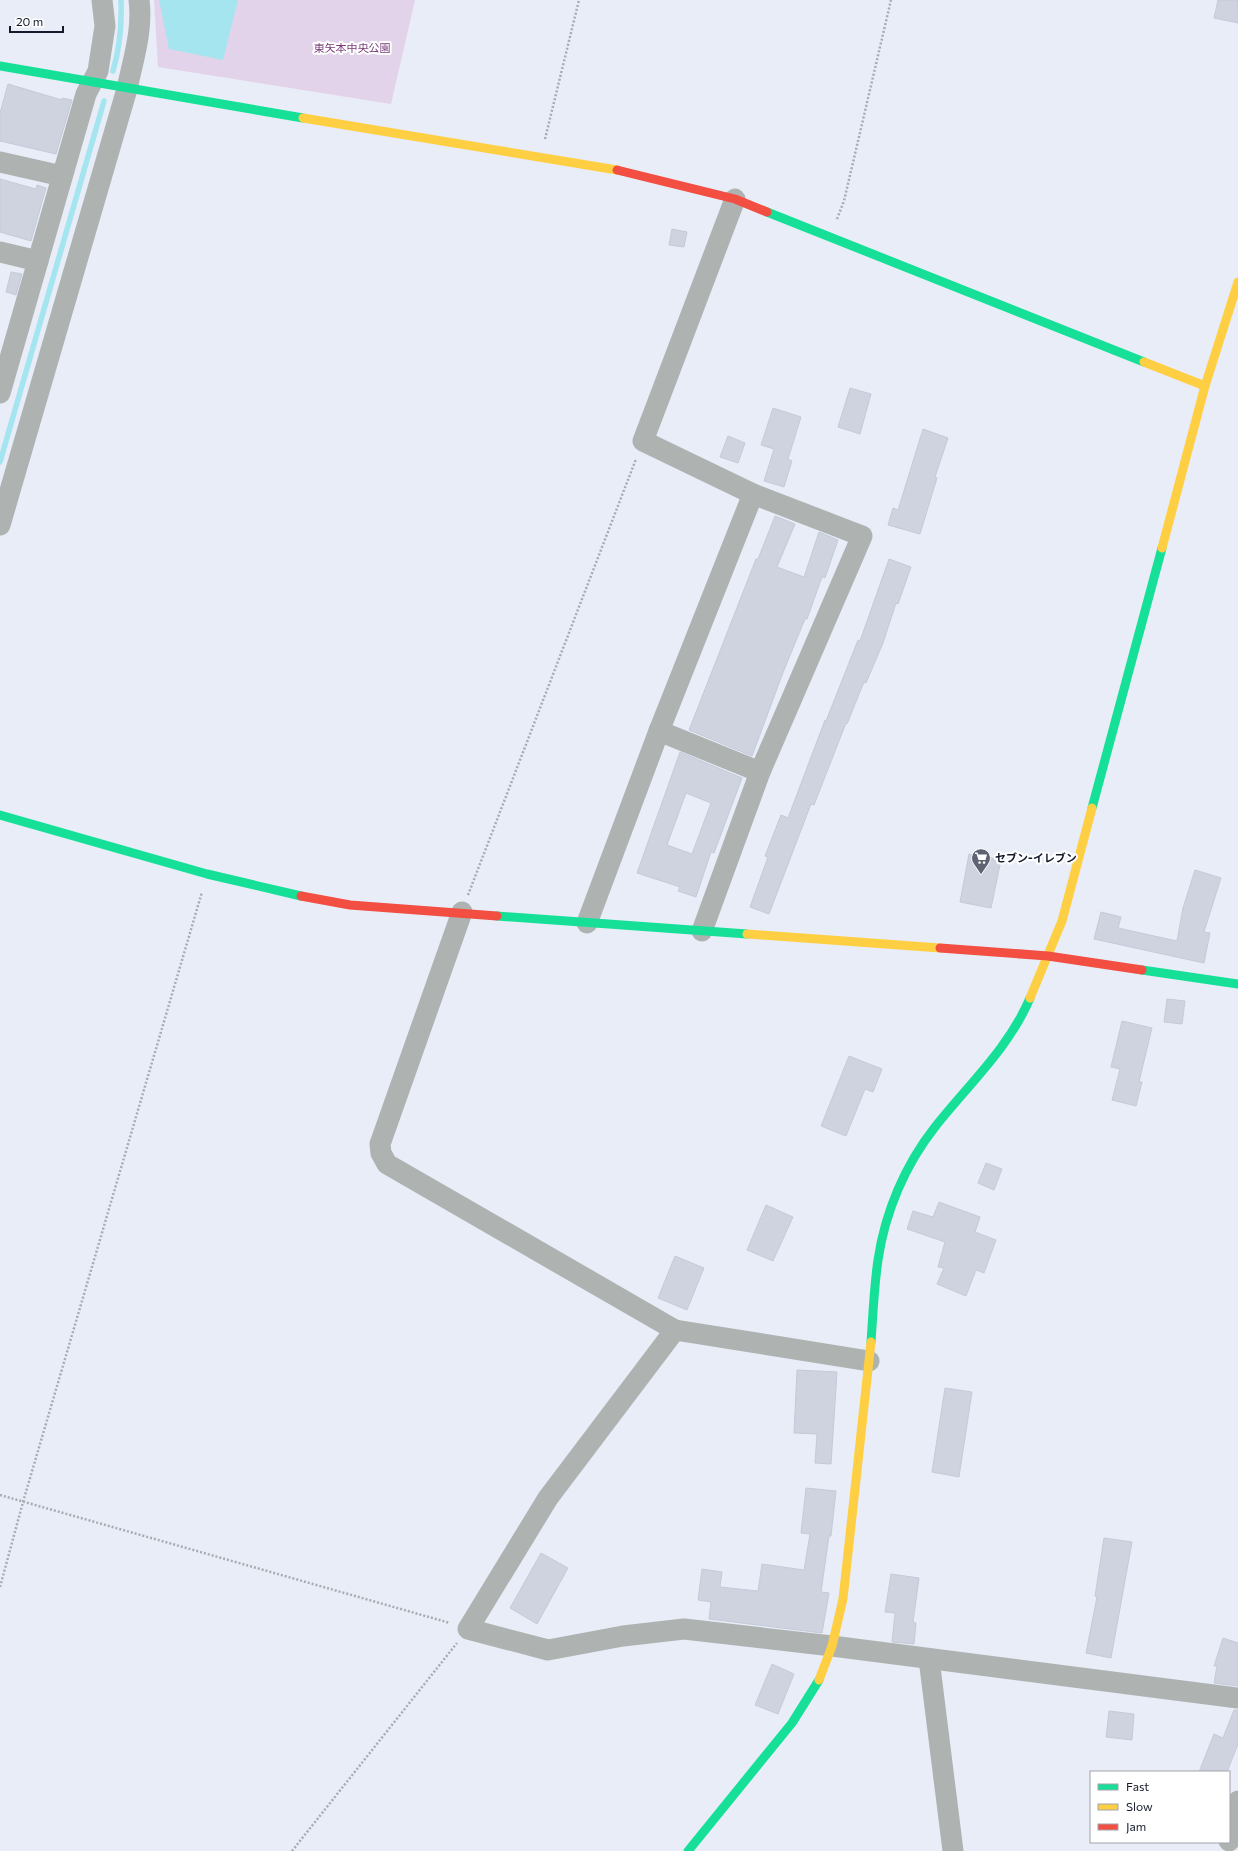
<svg xmlns="http://www.w3.org/2000/svg" width="1238" height="1851" font-family="Commissioner,'Noto Sans JP',sans-serif">
	<rect width="100%" height="100%" fill="#e8edf8"/>
	<!-- green -->
	<polygon fill="#e3d3ea" points="154,0 415,0 391,104 158,67"/>
	<!-- water -->
	<polygon fill="#a5e5f0" points="159,0 238,0 223,60 169,49"/>
	<g fill="none" stroke-linecap="round" stroke-linejoin="round">
		<!-- stream -->
		<g stroke="#a5e5f0" stroke-width="5.5">
			<path d="M113,71C120,47 122,25 121,0"/>
			<polyline points="0,462 104,101"/>
		</g>
	</g>
	<!-- building -->
	<g fill="#ced3df" stroke="#c4cad8" fill-rule="evenodd">
		<polygon points="1218,0 1238,0 1238,23 1214,18"/>
		<polygon points="8,84 62,100 62,98 72,100 56,154 0,141 0,113"/>
		<polygon points="0,179 36,189 37,185 46,188 31,241 0,232"/>
		<polygon points="672,229 687,232 684,247 669,245"/>
		<polygon points="11,272 22,274 16,295 6,292"/>
		<polygon points="850,388 871,394 860,434 838,427"/>
		<polygon points="773,408 801,417 788,459 792,461 784,487 764,481 774,449 761,445"/>
		<polygon points="923,429 948,438 935,477 937,478 920,534 888,525 893,508 898,510"/>
		<polygon points="728,436 745,443 738,463 720,457"/>
		<polygon points="775,516 795,524 777,567 804,577 819,532 838,540 825,578 822,577 807,619 805,619 784,670 752,756 689,730 756,559 758,559"/>
		<polygon points="889,559 911,567 898,604 896,603 883,643 866,683 864,682 847,724 846,723 814,805 811,804 769,914 750,907 768,857 765,856 781,815 788,818 825,720 826,721 858,640 860,641"/>
		<path d="M680,752L742,778L714,853L711,852L696,897L678,891L680,887L637,873ZM686,793L711,803L692,854L667,845Z"/>
		<polygon points="969,854 1001,860 991,908 960,902"/>
		<polygon points="1195,870 1221,878 1204,932 1210,933 1204,963 1094,939 1101,912 1121,917 1118,928 1177,941 1183,908"/>
		<polygon points="1167,999 1185,1001 1182,1024 1164,1022"/>
		<polygon points="1122,1021 1152,1028 1139,1082 1142,1082 1136,1106 1112,1100 1120,1069 1111,1067"/>
		<polygon points="849,1056 882,1069 873,1092 865,1089 846,1136 821,1126"/>
		<polygon points="986,1163 1002,1169 994,1190 978,1183"/>
		<polygon points="939,1202 980,1217 975,1232 996,1240 984,1273 976,1270 966,1296 937,1284 944,1268 938,1267 945,1242 907,1229 913,1211 933,1217"/>
		<polygon points="766,1205 793,1217 773,1261 747,1250"/>
		<polygon points="675,1256 704,1268 687,1310 658,1298"/>
		<polygon points="797,1370 837,1372 831,1464 815,1463 817,1434 794,1433"/>
		<polygon points="945,1388 972,1392 959,1477 932,1472"/>
		<polygon points="806,1488 836,1491 831,1536 829,1536 821,1592 829,1593 822,1633 709,1619 711,1602 698,1600 702,1569 722,1572 720,1587 758,1591 762,1564 804,1570 810,1534 801,1533"/>
		<polygon points="1104,1538 1132,1542 1111,1658 1086,1653 1097,1597 1095,1596"/>
		<polygon points="541,1553 568,1568 537,1624 510,1608"/>
		<polygon points="891,1574 919,1578 913,1622 916,1623 914,1644 892,1642 895,1613 885,1612"/>
		<polygon points="1223,1638 1238,1643 1238,1686 1214,1683 1217,1666 1214,1666"/>
		<polygon points="772,1664 794,1674 778,1714 755,1705"/>
		<polygon points="1234,1710 1238,1710 1238,1744 1227,1772 1199,1772 1214,1734 1223,1738"/>
		<polygon points="1109,1711 1134,1714 1132,1740 1106,1737"/>
	</g>
	<g fill="none" stroke-linecap="round" stroke-linejoin="round">
		<!-- path -->
		<g stroke="#a8acaf" stroke-width="2.5" stroke-dasharray="2 2" stroke-linecap="butt">
			<polyline points="545,139 579,0"/>
			<polyline points="837,219 844,201 891,0"/>
			<polyline points="468,895 636,459"/>
			<polyline points="0,1495 450,1623"/>
			<polyline points="0,1587 23,1502 202,892"/>
			<polyline points="292,1851 457,1643"/>
		</g>
		<!-- street -->
		<g stroke="#aeb3b2" stroke-width="21">
			<polyline points="0,162 62,176"/>
			<polyline points="0,252 38,261"/>
			<polyline points="0,393 86,94 98,71 105,26 102,0"/>
			<path d="M0,525L127,89C133,60 143,30 139,0"/>
			<polyline points="659,731 760,772"/>
			<polyline points="462,912 380,1144 381,1153 387,1164 675,1330 869,1361"/>
			<polyline points="587,923 659,731 753,494"/>
			<polyline points="702,931 760,772 862,536 753,494 643,441 735,199"/>
			<polyline points="675,1330 548,1498 468,1629 548,1650 623,1636 684,1629 832,1646 1238,1698"/>
			<polyline points="929,1659 953,1851"/>
			<polyline points="1229,1841 1238,1801"/>
		</g>
		<!-- fast -->
		<g stroke="#16e098" stroke-width="9">
			<polyline points="0,66 303,118"/>
			<polyline points="767,212 1144,362"/>
			<polyline points="1092,808 1162,548"/>
			<polyline points="0,815 207,874 301,896"/>
			<polyline points="497,916 747,934"/>
			<polyline points="1142,970 1238,984"/>
			<path d="M871,1342C873,1314 874,1287 878,1260C885,1212 905,1165 935,1127C968,1085 1009,1048 1030,998"/>
			<polyline points="688,1851 792,1723 819,1680"/>
		</g>
		<!-- slow -->
		<g stroke="#ffcf43" stroke-width="9">
			<polyline points="303,118 617,170"/>
			<polyline points="1144,362 1205,386"/>
			<polyline points="1162,548 1205,386 1238,282"/>
			<polyline points="747,934 940,948"/>
			<polyline points="1030,998 1062,921 1092,808"/>
			<polyline points="819,1680 832,1646 843,1599 871,1342"/>
		</g>
		<!-- jam -->
		<g stroke="#f24e42" stroke-width="9">
			<polyline points="617,170 735,199 767,212"/>
			<polyline points="301,896 350,905 497,916"/>
			<polyline points="940,948 1048,956 1142,970"/>
		</g>
	</g>
	<!-- icons -->
	<defs>
		<g id="supermarket-pin" transform="scale(1)"><path d="M0 17L-7.5 6A9.5 9.5 0 1 1 7.5 6Z" fill="#5e6473" stroke="#fff"/><path d="M-6-5.5h2.5l.6 2H6L4.5 2H-2.5L-4.4-4H-6ZM-1.5 3.2a1.3 1.3 0 1 0 .1 0ZM3 3.2a1.3 1.3 0 1 0 .1 0Z" fill="#fff"/></g>
	</defs>
	<g fill-rule="evenodd">
		<use href="#supermarket-pin" x="981" y="858"/>
	</g>
	<g text-anchor="middle" stroke-width="4" stroke-linejoin="round" paint-order="stroke">
		<!-- park labels -->
		<g font-size="11" fill="#783c79" stroke="#fff">
			<text x="352" y="52">東矢本中央公園</text>
		</g>
		<!-- poi labels -->
		<g font-size="11" font-weight="bold" fill="#141a2b" stroke="#fff" text-anchor="start">
			<text x="995" y="862">セブン-イレブン</text>
		</g>
	</g>
	<!-- legend -->
	<rect x="1090" y="1771" width="140" height="72" fill="#ffffff" stroke="#a1a3aa"/>
	<rect x="1098" y="1784" width="20" height="6" fill="#16e098" stroke="#a1a3aa"/>
	<text x="1126" y="1791" font-size="12" fill="#141a2b">Fast</text>
	<rect x="1098" y="1804" width="20" height="6" fill="#ffcf43" stroke="#a1a3aa"/>
	<text x="1126" y="1811" font-size="12" fill="#141a2b">Slow</text>
	<rect x="1098" y="1824" width="20" height="6" fill="#f24e42" stroke="#a1a3aa"/>
	<text x="1126" y="1831" font-size="12" fill="#141a2b">Jam</text>
	<!-- scale -->
	<path d="M10 26v6h53v-6" fill="none" stroke="#141a2b" stroke-width="2"/>
	<text x="16" y="26" font-size="12" fill="#141a2b" stroke="#ffffff" stroke-width="3" paint-order="stroke">20 m</text>
</svg>
